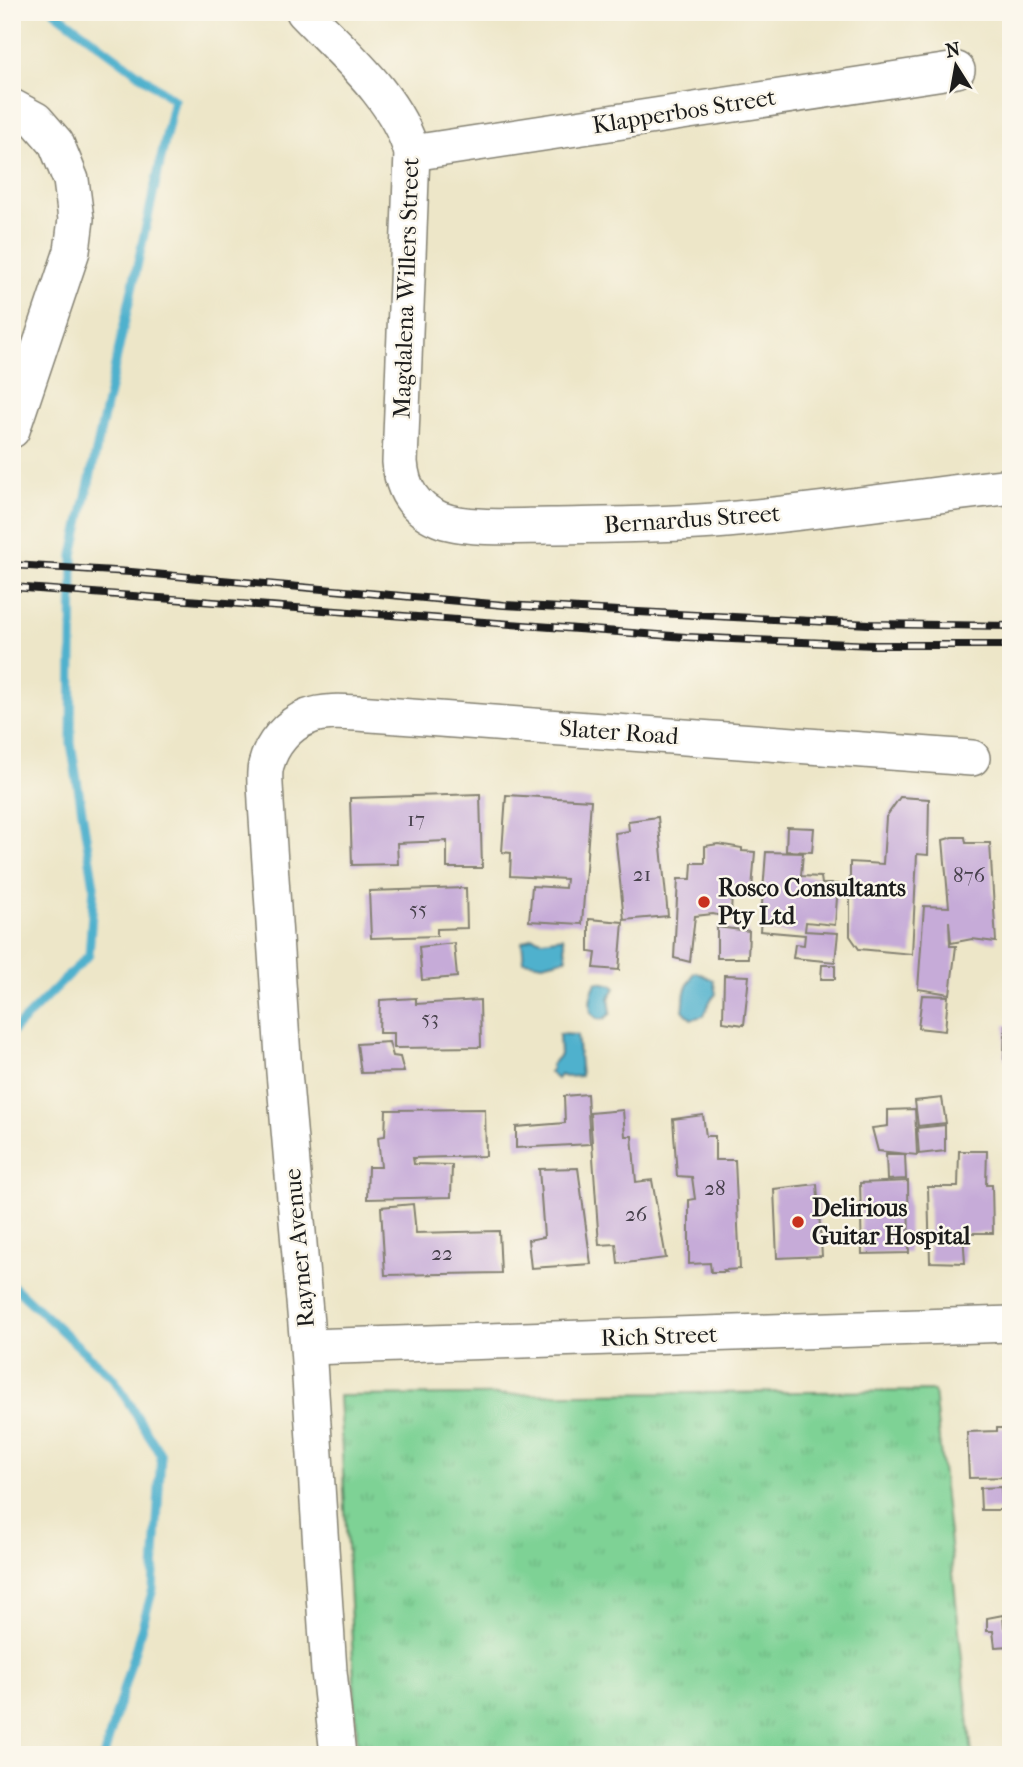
<svg xmlns="http://www.w3.org/2000/svg" width="1023" height="1767" font-family="'IM FELL French Canon',serif">
	<defs>
		<pattern id="park-tufts" width="24" height="20" patternUnits="userSpaceOnUse" patternTransform="scale(1.75)"><rect width="24" height="20" fill="#7ed295"/><path d="M3 7l-1-3M5 7V3M7 7l1-3M15 17l-1-3M17 17v-4M19 17l1-3" fill="none" stroke="#6cb480"/></pattern>
	</defs>
	<rect width="100%" height="100%" fill="#fbf7ec"/>
	<filter id="ink" filterUnits="userSpaceOnUse"><feTurbulence type="fractalNoise" baseFrequency=".0143" numOctaves="2"/><feDisplacementMap in="SourceGraphic" scale="14" xChannelSelector="R" yChannelSelector="G"/><feConvolveMatrix kernelMatrix="1 2 1 2 8 2 1 2 1" color-interpolation-filters="sRGB"/></filter>
	<filter id="wash" filterUnits="userSpaceOnUse"><feTurbulence type="fractalNoise" baseFrequency=".00686" numOctaves="4" result="noise"/><feDisplacementMap in="SourceGraphic" scale="28" xChannelSelector="R" yChannelSelector="G"/><feGaussianBlur stdDeviation="1.57" result="paint"/><feColorMatrix in="noise" values="0 0 0 0 0 0 0 0 0 0 0 0 0 0 0 0 0 1.4 0 .05"/><feComposite in="paint" operator="in"/></filter>
	<g filter="url(#wash)">
		<rect width="100%" height="100%" fill="#ede6c8"/>
		<!-- park -->
		<polygon fill="url(#park-tufts)" stroke="#4d7758" stroke-width="2" points="934,1391 972,1755 358,1755 339,1396"/>
		<!-- water -->
		<g fill="#4fb1cd" stroke="#366674" stroke-width="2">
			<polygon points="533,937 542,940 563,937 567,958 543,964 524,961 522,942"/>
			<path d="M696,972L713,980L716,994L710,1001L704,1016L691,1019L683,1010C685,1003 683,996 686,989C688,983 691,980 693,974Z"/>
			<path d="M599,982L613,985L615,988L609,998L611,1013L604,1019H598L591,1013C589,1003 591,992 596,983Z"/>
			<polygon points="559,1034 577,1035 581,1076 565,1077 560,1075 557,1079 549,1072 552,1069 551,1065 560,1055"/>
		</g>
		<g fill="none" stroke-linecap="round" stroke-linejoin="round">
			<!-- stream -->
			<g stroke="#4fb1cd" stroke-width="9">
				<polyline points="12,1032 89,955 94,886 71,743 73,555 174,100 55,12"/>
				<polyline points="12,1285 114,1379 161,1455 153,1589 104,1755"/>
			</g>
		</g>
		<g id="blocks">
			<!-- building -->
			<g fill="#c6abd8">
				<polygon points="480,794 482,868 447,868 447,841 397,843 398,864 352,865 350,798"/>
				<polygon points="506,795 591,800 582,924 529,921 532,886 565,888 566,879 510,876 511,853 502,852"/>
				<polygon points="900,797 929,799 928,855 917,854 912,954 859,949 850,936 850,862 883,864 886,817"/>
				<polygon points="658,817 668,916 624,920 615,833 629,831 628,821"/>
				<polygon points="787,827 814,828 812,852 786,851"/>
				<polygon points="953,837 965,837 966,843 990,843 996,942 972,939 951,943 949,921 950,946 956,946 950,994 918,989 924,906 949,907 943,840"/>
				<polygon points="718,844 742,848 742,851 755,852 752,889 732,888 731,918 713,914 695,916 690,962 674,958 678,879 691,879 692,863 705,863 705,846"/>
				<polygon points="766,852 803,853 801,876 821,877 822,884 838,884 835,925 806,922 805,931 838,933 835,962 793,958 795,944 804,945 805,935 760,931"/>
				<polygon points="466,888 467,928 437,929 437,936 371,938 369,891"/>
				<polygon points="589,919 623,922 619,970 594,968 596,953 589,952"/>
				<polygon points="717,927 749,931 748,958 717,958"/>
				<polygon points="454,943 457,977 422,980 419,947"/>
				<polygon points="822,965 835,965 835,979 821,979"/>
				<polygon points="724,975 749,976 744,1025 723,1022"/>
				<polygon points="922,995 948,996 945,1031 918,1028"/>
				<polygon points="416,998 416,1004 480,1000 481,1047 394,1048 394,1033 379,1033 380,1000"/>
				<polygon points="1005,1025 1011,1025 1011,1059 1004,1059"/>
				<polygon points="389,1042 393,1056 400,1057 404,1072 361,1073 357,1044"/>
				<rect x="1007" y="1087" width="4" height="34"/>
				<polygon points="587,1094 590,1144 516,1148 516,1127 565,1123 564,1096"/>
				<polygon points="942,1098 946,1123 918,1126 915,1101"/>
				<polygon points="485,1109 486,1156 413,1158 414,1164 452,1165 451,1197 367,1199 368,1167 381,1167 378,1137 385,1136 386,1110"/>
				<polygon points="915,1109 917,1155 878,1151 872,1128 888,1126 888,1110"/>
				<polygon points="623,1110 625,1136 632,1136 636,1182 652,1180 666,1258 618,1264 616,1244 599,1245 590,1113"/>
				<polygon points="703,1115 706,1136 715,1136 715,1160 735,1160 740,1269 724,1270 726,1272 711,1272 710,1263 689,1264 689,1200 695,1199 692,1177 677,1176 673,1119"/>
				<polygon points="945,1125 945,1151 919,1154 917,1128"/>
				<polygon points="959,1151 987,1151 986,1185 992,1185 993,1233 963,1233 965,1263 930,1262 928,1187 958,1187"/>
				<polygon points="886,1154 905,1154 906,1179 887,1180"/>
				<polygon points="578,1168 591,1264 531,1268 528,1240 544,1237 539,1169"/>
				<polygon points="908,1181 909,1253 862,1254 860,1183"/>
				<polygon points="817,1184 822,1256 777,1258 774,1189"/>
				<polygon points="413,1204 416,1233 499,1231 501,1273 385,1275 381,1207"/>
				<polygon points="997,1428 1011,1428 1011,1477 969,1478 967,1432 997,1431"/>
				<polygon points="1001,1487 1003,1510 981,1510 980,1488"/>
				<polygon points="1003,1615 1004,1627 1011,1627 1011,1646 995,1647 993,1631 987,1631 987,1618"/>
			</g>
		</g>
	</g>
	<g filter="url(#ink)">
		<use href="#blocks" fill-opacity="0" stroke="#848172" stroke-width="2"/>
		<g fill="none" stroke-linecap="round" stroke-linejoin="round">
			<!-- street casing -->
			<g stroke="#848172" stroke-width="38">
				<g id="street">
					<path d="M304,12C343,53 396,96 412,153L400,462C402,488 413,508 439,519C466,530 520,526 550,526C605,525 659,525 714,521C811,513 907,498 1004,487"/>
					<polyline points="12,107 36,120 56,143 71,180 76,219 72,251 12,430"/>
					<polyline points="412,153 957,70"/>
					<polyline points="308,1347 1011,1324"/>
					<path d="M338,1755L329,1671L308,1347L284,1072L266,803C266,791 263,776 266,765C271,745 288,724 308,717C323,711 341,712 357,713L972,758"/>
				</g>
			</g>
			<!-- street -->
			<use href="#street" stroke="#fff" stroke-width="35"/>
			<!-- rail casing -->
			<g stroke="#1c1c1c" stroke-width="8">
				<g id="rail">
					<polyline points="12,565 131,572 504,605 869,624 1011,626"/>
					<polyline points="12,587 686,637 874,645 1011,645"/>
				</g>
			</g>
			<!-- rail -->
			<use href="#rail" stroke="#fbf7ec" stroke-width="5" stroke-dasharray="16" stroke-linecap="butt"/>
		</g>
	</g>
	<!-- markers -->
	<g fill="#c8321e" stroke="#fbf7ec" stroke-width="2.5">
		<circle cx="704" cy="902" r="7"/>
		<circle cx="798" cy="1222" r="7"/>
	</g>
	<g text-anchor="middle" stroke-width="5" stroke-linejoin="round" paint-order="stroke">
		<!-- number labels -->
		<g font-size="21" fill="#46404b">
			<text x="416" y="826">17</text>
			<text x="642" y="881">21</text>
			<text x="969" y="882">876</text>
			<text x="418" y="916">55</text>
			<text x="430" y="1025">53</text>
			<text x="715" y="1195">28</text>
			<text x="636" y="1221">26</text>
			<text x="442" y="1260">22</text>
		</g>
		<!-- street labels -->
		<g font-size="24" fill="#1c1c1c" stroke="#fbf7ec">
			<text transform="translate(684 111) rotate(-9)" y="8">Klapperbos Street</text>
			<text transform="translate(406 288) rotate(-88)" y="8">Magdalena Willers Street</text>
			<text transform="translate(692 519) rotate(-4)" y="8">Bernardus Street</text>
			<text transform="translate(619 732) rotate(4)" y="8">Slater Road</text>
			<text transform="translate(299 1248) rotate(-95)" y="8">Rayner Avenue</text>
			<text transform="translate(659 1336) rotate(-2)" y="8">Rich Street</text>
		</g>
		<!-- poi labels -->
		<g font-size="24" font-weight="bold" fill="#1c1c1c" stroke="#fbf7ec" text-anchor="start">
			<text x="718" y="896">Rosco Consultants<tspan x="718" dy="28">Pty Ltd</tspan></text>
			<text x="812" y="1216">Delirious<tspan x="812" dy="28">Guitar Hospital</tspan></text>
		</g>
	</g>
	<!-- margin -->
	<rect width="1023" height="1767" fill="none" stroke="#fbf7ec" stroke-width="42"/>
	<!-- north arrow -->
	<g transform="translate(956 66) rotate(349)" stroke="#fbf7ec" stroke-width="5" paint-order="stroke">
	<path d="M0-5L12 26L0 18L-12 26Z" fill="#1c1c1c"/>
	<text y="-10" font-size="19" font-weight="bold" text-anchor="middle" fill="#1c1c1c">N</text>
	</g>
</svg>
